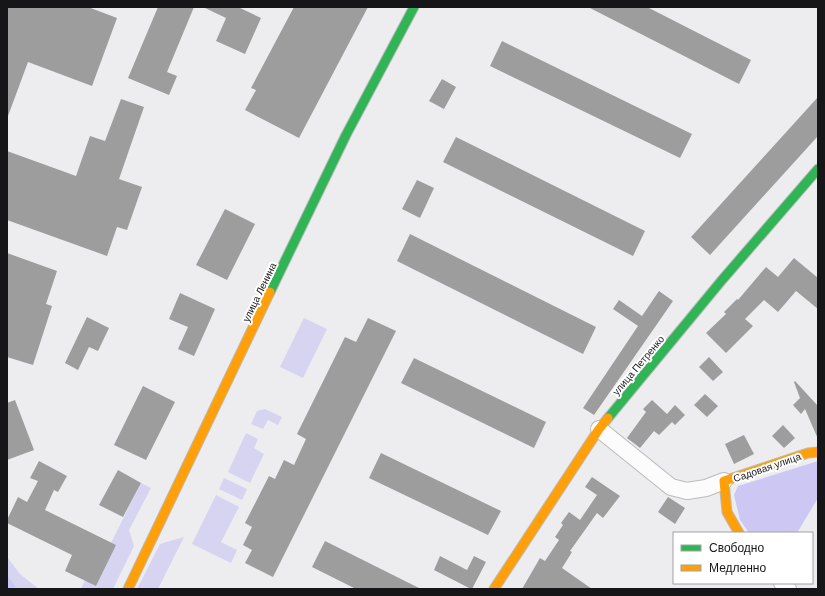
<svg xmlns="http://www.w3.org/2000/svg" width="825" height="596" font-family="Arial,sans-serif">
	<rect width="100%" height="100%" fill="#ededef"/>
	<!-- green -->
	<g fill="#d6d4f1">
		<polygon points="304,318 327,329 303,378 280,367"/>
		<polygon points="265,409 282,417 278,425 268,420 263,429 251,424 257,411"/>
		<polygon points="246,433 258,439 254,448 264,454 250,483 228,472"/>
		<polygon points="224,478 247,489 242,500 219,489"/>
		<polygon points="141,483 151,488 129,530 134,546 113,589 81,589 85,580 116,545 111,543"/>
		<polygon points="216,495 239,507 221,542 237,550 231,563 192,544"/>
		<polygon points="184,537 158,589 137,589 160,544"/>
		<polygon points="7,557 20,574 39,589 7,589"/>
	</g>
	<!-- forest -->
	<g fill="#cdc8f3">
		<polygon points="818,461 818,498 797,533 749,533 740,520 734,495 738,486"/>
		<polygon points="7,575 16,587 7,589"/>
	</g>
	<!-- building -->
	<g fill="#9d9d9d">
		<polygon points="7,7 88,7 117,18 92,86 28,62 8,116 7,116"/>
		<polygon points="158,7 194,7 167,72 177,76 169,95 128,78"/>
		<polygon points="203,7 238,7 261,18 245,54 216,41 226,18"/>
		<polygon points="294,7 368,7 299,138 245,110 256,90 251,88"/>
		<polygon points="588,7 647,7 751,60 739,84"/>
		<polygon points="502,41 692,134 680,158 490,66"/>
		<polygon points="442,79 456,87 444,109 429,101"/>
		<polygon points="818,97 818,136 710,255 691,237"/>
		<polygon points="121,99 144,107 119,179 142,187 127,230 117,227 107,256 7,220 7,151 76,176 90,136 105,141"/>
		<polygon points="456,137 645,231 633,256 443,162"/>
		<polygon points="417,180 434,188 420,218 402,209"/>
		<polygon points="225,209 255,224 227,280 196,265"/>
		<polygon points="410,234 596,327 583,354 397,261"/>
		<polygon points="7,253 57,271 46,304 52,306 33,365 7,357"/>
		<polygon points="794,258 818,278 818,309 796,291 778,312 764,300 745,319 753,326 726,353 706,333 726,314 724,312 737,299 738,300 766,267 778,277"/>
		<polygon points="659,291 673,301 594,415 583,408 638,326 613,309 619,300 642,316"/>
		<polygon points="180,293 215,309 194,356 178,349 188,327 169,319"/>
		<polygon points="87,317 109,328 98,351 89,347 78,370 65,363"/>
		<polygon points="368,318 396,331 273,577 245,563 252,550 243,545 252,527 245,523 269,476 275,479 284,460 294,465 306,439 297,434 345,337 356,342"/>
		<polygon points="709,357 723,372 713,381 699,367"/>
		<polygon points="414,358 546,422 534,448 401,383"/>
		<polygon points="795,381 818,406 818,439 805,409 801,414 793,405 800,398 794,382"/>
		<polygon points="143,386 175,402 146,460 114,445"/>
		<polygon points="705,394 718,406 707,417 694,405"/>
		<polygon points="15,400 34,450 7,460 7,403"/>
		<polygon points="652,400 667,414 675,405 685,415 675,425 672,422 659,435 654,431 640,448 627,438 646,412 643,409"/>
		<polygon points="783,425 795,438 784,448 772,436"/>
		<polygon points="744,435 754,454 734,464 725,444"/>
		<polygon points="381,453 501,511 488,535 369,478"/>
		<polygon points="39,461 67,476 58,492 54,490 45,510 116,545 96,586 65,571 72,555 7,523 7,520 18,497 27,502 38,481 30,478"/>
		<polygon points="118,470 141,483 123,517 99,505"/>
		<polygon points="592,477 620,496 603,518 597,513 570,551 572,552 562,568 592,589 522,589 540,558 545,561 559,540 555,537 563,525 561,523 569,512 580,520 597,495 585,487"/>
		<polygon points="668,497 685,508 675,524 658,512"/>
		<polygon points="325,541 421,589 356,589 312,567"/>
		<polygon points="440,556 467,570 474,556 486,562 472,589 471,589 434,570"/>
	</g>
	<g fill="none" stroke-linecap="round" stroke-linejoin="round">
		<!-- street casing -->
		<g stroke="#bbbbbd" stroke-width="18">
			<g id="street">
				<polyline points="599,429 671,487 687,491 706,488 724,481"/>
				<polyline points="782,583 788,589"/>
			</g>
		</g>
		<!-- fast casing -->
		<g stroke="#bbbbbd" stroke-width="11">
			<g id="fast">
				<polyline points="270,292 346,135 414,7"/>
				<polyline points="608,418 722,280 818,169"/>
			</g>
		</g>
		<!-- slow casing -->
		<g stroke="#bbbbbd" stroke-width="11">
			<g id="slow">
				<polyline points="739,533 727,512 724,481 808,453 818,452"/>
				<polyline points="128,589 270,292"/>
				<polyline points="494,589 599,429 608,418"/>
			</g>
		</g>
		<!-- street -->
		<use href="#street" stroke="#fcfcfd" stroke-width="16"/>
		<!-- fast -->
		<use href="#fast" stroke="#30b455" stroke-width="9"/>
		<!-- slow -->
		<use href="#slow" stroke="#ff9f0a" stroke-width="9"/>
	</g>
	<g text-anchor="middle" stroke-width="4" stroke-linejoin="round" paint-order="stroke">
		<!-- street labels -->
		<g font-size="10" fill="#161618" stroke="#fff">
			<text transform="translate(259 292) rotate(-64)" y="4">улица Ленина</text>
			<text transform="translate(638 365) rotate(-50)" y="4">улица Петренко</text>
			<text transform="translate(767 467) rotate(-19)" y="4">Садовая улица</text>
		</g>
	</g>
	<!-- border -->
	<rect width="825" height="596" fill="none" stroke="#161618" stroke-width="16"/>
	<!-- legend -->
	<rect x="673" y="532" width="140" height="52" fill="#ffffff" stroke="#a2a2a3"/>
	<rect x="681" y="545" width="20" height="6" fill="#30b455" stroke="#a2a2a3"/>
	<text x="709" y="552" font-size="12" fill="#161618">Свободно</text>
	<rect x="681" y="565" width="20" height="6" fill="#ff9f0a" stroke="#a2a2a3"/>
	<text x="709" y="572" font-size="12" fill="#161618">Медленно</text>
</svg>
